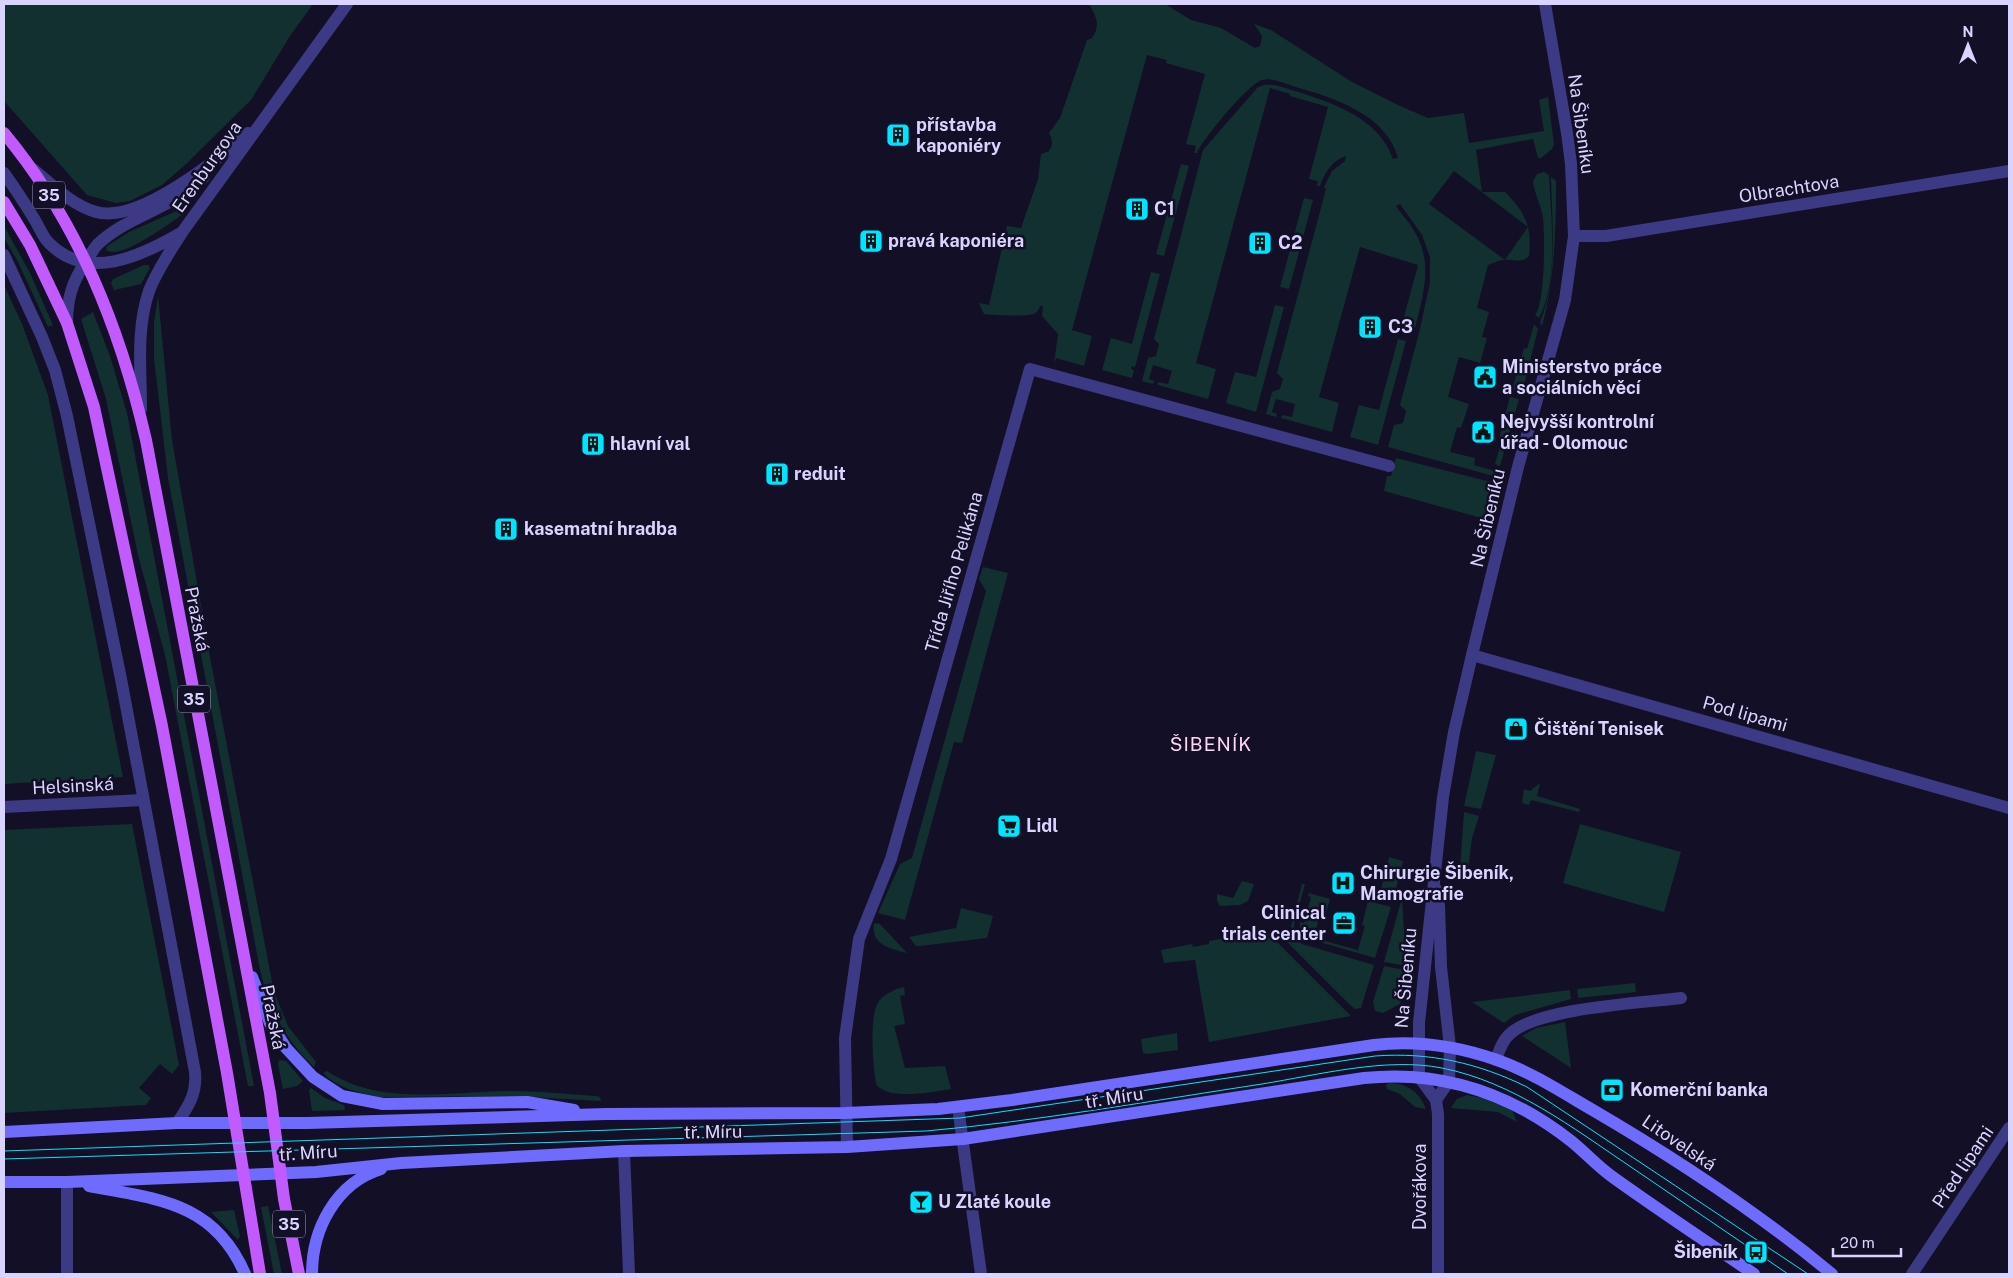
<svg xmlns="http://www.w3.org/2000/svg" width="2013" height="1278" font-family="'Public Sans',sans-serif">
	<rect width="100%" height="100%" fill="#130f26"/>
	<!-- green -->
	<g fill="#12302f" fill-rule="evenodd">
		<polygon points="4,4 313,4 290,36 251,100 185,165 162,185 130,201 116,203 87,195 4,101"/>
		<path d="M1089,4H1165L1191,20L1221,28L1255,48L1260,46L1262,36L1254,24L1271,30L1352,82L1400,106L1428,118L1464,113L1469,143L1544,131L1539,100L1548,97L1554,144L1552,149L1541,158H1538L1533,139L1476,150L1482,192H1505C1526,213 1532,227 1529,256C1521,264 1514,259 1505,260C1499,260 1493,263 1488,265L1477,308L1489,312L1482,337L1487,338L1480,363L1459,357L1448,397L1469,404L1461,428L1457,427L1450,452L1475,458L1474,465L1498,472L1497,477L1388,447L1394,425L1403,423L1406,411L1400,405L1420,329L1430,282V257L1422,235L1400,204L1396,206C1402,215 1411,224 1416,234C1433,264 1423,296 1415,328L1402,324L1418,265L1360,247L1319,397L1339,403L1332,432L1281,418L1282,415L1292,417L1295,404L1276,399L1272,412L1277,414L1276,417L1266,414L1272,392L1280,389L1283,379L1277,373L1326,189L1324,187L1332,171L1345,161L1346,156C1333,160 1324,173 1320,186H1317L1318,181L1309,179L1328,107L1290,96V94L1270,88L1196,363L1216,369L1208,399L1158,385V382L1168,384L1172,371L1153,365L1149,379L1154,381L1153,384L1142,381L1148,358L1156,356L1159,344L1154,339L1203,150L1258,87C1270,81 1284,88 1295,91C1333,103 1379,118 1393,159L1398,158C1386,114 1334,98 1296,87C1286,84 1272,77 1262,80C1248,84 1203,139 1197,153H1194L1196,146L1186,144L1205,74L1166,63L1167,60L1147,55L1072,330L1092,336L1084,366L1056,358L1054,364L1058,334L1042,316L1043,306H1040C1039,310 1037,313 1033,314C1025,317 992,315 984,314L979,303L989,305L1007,226L1021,228L1038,179L1041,154L1049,151C1053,144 1053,141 1049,133L1060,118L1087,40L1092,38C1101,25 1096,16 1089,4ZM1454,171L1528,227L1505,260L1429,204Z"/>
		<polygon points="1181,164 1189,166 1164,256 1156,254"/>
		<path d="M1544,172L1549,175C1551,217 1559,281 1539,318L1535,315C1545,304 1545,236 1543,219C1542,206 1534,194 1533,181L1537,174Z"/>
		<path d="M1551,177L1556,181V188C1556,235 1554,281 1542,327L1540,322C1558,280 1552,222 1551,177Z"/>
		<polygon points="1304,198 1313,200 1289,289 1280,287"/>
		<path d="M181,209L183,214C170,223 120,261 106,250L107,246L129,232Z"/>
		<polygon points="4,226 30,273 53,325 48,327 17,260 4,238"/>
		<polygon points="144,265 148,265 150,268 141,284 114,290 111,283 113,279"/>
		<polygon points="1151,272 1160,274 1135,367 1132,366 1131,369 1134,370 1132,378 1102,370 1111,338 1132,344"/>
		<polygon points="4,285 22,324 48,395 123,777 4,784"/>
		<path d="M158,296L172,440L210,657L274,992L288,1026L316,1062L314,1067C285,1040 269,1008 260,970L168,478L154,358V323Z"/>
		<polygon points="1275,305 1284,307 1256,412 1226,403 1235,372 1256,377"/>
		<polygon points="93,312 110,356 127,413 254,1086 248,1086 165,655 138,555 106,399 81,319"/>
		<polygon points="1534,324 1538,329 1522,393 1512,390 1524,348 1527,349"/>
		<polygon points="1398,339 1406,341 1378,445 1350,437 1359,405 1379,410"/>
		<polygon points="1510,397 1519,399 1500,466 1495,464 1502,440 1499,439"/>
		<polygon points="1396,458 1495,483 1485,519 1384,491 1387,476 1391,476"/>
		<polygon points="983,567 1008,573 962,743 954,742 905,920 878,913 900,864 912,858 986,591 979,579"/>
		<polygon points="1476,751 1496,755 1481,809 1464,806"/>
		<polygon points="1540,783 1537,796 1580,809 1579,812 1531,800 1529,805 1522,803 1524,789 1530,791"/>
		<polygon points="1464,812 1479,816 1472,838 1468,870 1460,868"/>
		<polygon points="132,824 179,1065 172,1074 160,1064 139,1088 151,1098 146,1105 4,1113 4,830"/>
		<polygon points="1580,824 1681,852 1664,912 1563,883"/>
		<polygon points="1389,857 1403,861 1395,892 1381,889"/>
		<polygon points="1242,881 1254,884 1248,901 1240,905 1220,906 1217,901 1217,894 1233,898"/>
		<polygon points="1302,884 1305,884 1294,925 1297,940 1302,944 1374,965 1361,1008 1355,1009 1350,1005 1287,942"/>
		<polygon points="1309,893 1330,899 1326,914 1320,913 1314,938 1358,950 1365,926 1362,925 1368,901 1391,907 1375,958 1302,937 1300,934 1300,922 1304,923 1311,897 1308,896"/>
		<polygon points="1402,898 1406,964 1406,966 1384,962"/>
		<polygon points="961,908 993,916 987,938 920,946 916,946 909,937 956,928"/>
		<path d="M874,923L880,924L907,953C890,949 870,944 874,923Z"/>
		<polygon points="1266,931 1351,1016 1209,1042 1195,960 1164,963 1161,950 1192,944 1193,947 1209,944 1209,941"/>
		<polygon points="1384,966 1405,970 1406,989 1400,1004 1383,1013 1375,1011 1373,1002"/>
		<polygon points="1635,983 1636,992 1578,998 1577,989"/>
		<path d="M904,987L905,995L900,996L905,1024L894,1026L905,1068L945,1066L951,1089C933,1092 887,1101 876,1084C873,1067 869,1016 878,1003C883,994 895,989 904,987Z"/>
		<polygon points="1570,990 1571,999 1515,1015 1504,1023 1472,1002"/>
		<polygon points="1565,1022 1571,1068 1522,1036 1536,1028"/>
		<polygon points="1177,1033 1178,1050 1147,1054 1143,1053 1141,1039"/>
		<polygon points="279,1060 286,1061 303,1081 297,1086 283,1089 278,1064"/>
		<path d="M327,1071C379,1106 448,1092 507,1091C537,1091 566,1094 596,1096L600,1097L601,1101L512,1096L380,1097C359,1093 339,1089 323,1073Z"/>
		<path d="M1389,1083C1406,1083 1420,1092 1426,1109L1415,1107L1400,1094L1387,1089L1386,1085Z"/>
		<polygon points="311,1088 325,1098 344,1105 345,1110 312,1111 309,1090"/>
		<polygon points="1467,1095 1483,1098 1512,1110 1517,1122 1498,1112 1451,1108 1457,1099"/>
		<polygon points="268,1206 282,1274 274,1274 261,1207"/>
		<polygon points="234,1210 240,1236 238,1240 211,1212"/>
	</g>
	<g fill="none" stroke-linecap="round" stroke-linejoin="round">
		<!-- street -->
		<g stroke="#3d3a85" stroke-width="12">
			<path d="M33,169C52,185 72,205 96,212C138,224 217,160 248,133"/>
			<path d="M4,173C14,187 24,202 33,217C39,226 42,236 49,243C87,282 141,256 179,234"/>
			<polyline points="1574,236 1606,236 2009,171"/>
			<path d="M4,255L42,337L55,370L67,416L121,679L195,1072C197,1093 189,1106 177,1123"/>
			<path d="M67,323C67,300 72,282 85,263C90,256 93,249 98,244C127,216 174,208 204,177"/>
			<path d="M141,409C141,370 136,329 149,291C157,270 171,250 183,231L347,4"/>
			<polyline points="1472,655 2009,808"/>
			<polyline points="4,807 143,800"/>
			<polyline points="1436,889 1439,905 1441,967 1450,1047 1449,1081 1436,1100"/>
			<path d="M1496,1060C1499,1050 1503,1039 1511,1033C1539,1008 1641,1003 1681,998"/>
			<polyline points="958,1107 981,1274"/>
			<polyline points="847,1147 845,1038 859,939 891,859 1030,369 1389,466"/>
			<polyline points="624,1151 629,1274"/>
			<polyline points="67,1274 67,1182"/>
			<polyline points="1438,1274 1438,1114 1436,1100 1419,1077 1419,1023 1443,797 1454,732 1472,655 1518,467 1565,300 1574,236 1571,164 1567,133 1545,4"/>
			<polyline points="1912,1274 2009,1128"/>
		</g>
		<!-- secondary -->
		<g stroke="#6f6bff" stroke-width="12">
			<polyline points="252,977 270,1023 286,1048 313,1077 342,1096 383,1104 527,1102 574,1110"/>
			<path d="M4,1132L177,1123H308L606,1114L845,1113L938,1109L1012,1100L1374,1045C1416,1040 1457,1046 1497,1060C1531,1072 1560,1091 1591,1109C1675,1158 1757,1212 1832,1274"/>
			<path d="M4,1182H67L316,1172L401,1163L624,1151L847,1147L963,1139L1364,1078C1441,1070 1510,1093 1571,1141C1586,1153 1598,1167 1614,1178C1660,1211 1707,1242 1754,1274"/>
			<path d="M89,1186C157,1199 214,1202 245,1274"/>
			<path d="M312,1274C312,1229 336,1183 381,1169"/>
		</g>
		<!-- primary -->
		<g stroke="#c25bff" stroke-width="12">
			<path d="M4,133C78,222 120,328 146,440L270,1093L284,1199L299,1274"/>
			<polyline points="4,202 30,245 67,323 94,407 162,726 227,1073 260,1274"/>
		</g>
		<!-- tram -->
		<g stroke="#00e5ff" stroke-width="1">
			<path d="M4,1151L960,1118L1375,1056C1430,1052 1478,1063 1527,1087L1808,1274"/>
			<path d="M4,1159L926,1131C1039,1121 1150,1101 1262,1084C1318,1075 1386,1057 1442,1068C1513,1082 1573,1128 1631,1167C1683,1203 1736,1238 1788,1274"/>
		</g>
	</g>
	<!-- icons -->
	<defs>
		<g id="building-square" transform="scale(1.25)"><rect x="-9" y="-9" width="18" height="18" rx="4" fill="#00e5ff" stroke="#130f26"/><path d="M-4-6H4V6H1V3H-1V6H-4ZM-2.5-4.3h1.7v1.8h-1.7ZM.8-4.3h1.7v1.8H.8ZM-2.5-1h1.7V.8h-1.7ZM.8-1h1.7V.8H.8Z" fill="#111"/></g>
		<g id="civic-square" transform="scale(1.25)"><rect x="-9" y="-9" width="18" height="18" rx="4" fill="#00e5ff" stroke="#130f26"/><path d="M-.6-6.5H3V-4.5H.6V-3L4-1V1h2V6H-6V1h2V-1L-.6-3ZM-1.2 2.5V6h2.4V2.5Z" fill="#111"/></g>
		<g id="shop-square" transform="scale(1.25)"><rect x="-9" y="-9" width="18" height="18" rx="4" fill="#00e5ff" stroke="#130f26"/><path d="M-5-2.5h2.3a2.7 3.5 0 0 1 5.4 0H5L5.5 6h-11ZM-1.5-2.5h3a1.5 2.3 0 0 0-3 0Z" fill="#111"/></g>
		<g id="supermarket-square" transform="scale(1.25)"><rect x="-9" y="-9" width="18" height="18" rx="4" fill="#00e5ff" stroke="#130f26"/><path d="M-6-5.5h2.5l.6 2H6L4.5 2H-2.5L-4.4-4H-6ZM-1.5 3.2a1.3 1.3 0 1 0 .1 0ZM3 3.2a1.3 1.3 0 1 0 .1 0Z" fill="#111"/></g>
		<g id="hospital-square" transform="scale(1.25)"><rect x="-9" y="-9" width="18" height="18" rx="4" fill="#00e5ff" stroke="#130f26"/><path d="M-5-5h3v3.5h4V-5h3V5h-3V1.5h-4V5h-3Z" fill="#111"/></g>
		<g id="office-square" transform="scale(1.25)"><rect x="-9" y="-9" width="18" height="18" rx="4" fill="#00e5ff" stroke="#130f26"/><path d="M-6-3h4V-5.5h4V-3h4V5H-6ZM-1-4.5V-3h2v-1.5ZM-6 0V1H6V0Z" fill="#111"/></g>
		<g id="bank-square" transform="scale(1.25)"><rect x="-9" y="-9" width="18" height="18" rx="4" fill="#00e5ff" stroke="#130f26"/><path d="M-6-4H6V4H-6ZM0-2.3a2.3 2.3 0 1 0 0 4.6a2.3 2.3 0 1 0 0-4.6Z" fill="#111"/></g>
		<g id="bar-square" transform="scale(1.25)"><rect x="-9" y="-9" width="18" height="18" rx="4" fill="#00e5ff" stroke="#130f26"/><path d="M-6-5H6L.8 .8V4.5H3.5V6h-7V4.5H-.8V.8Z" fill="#111"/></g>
		<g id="bus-square" transform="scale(1.25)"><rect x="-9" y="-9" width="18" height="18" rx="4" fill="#00e5ff" stroke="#130f26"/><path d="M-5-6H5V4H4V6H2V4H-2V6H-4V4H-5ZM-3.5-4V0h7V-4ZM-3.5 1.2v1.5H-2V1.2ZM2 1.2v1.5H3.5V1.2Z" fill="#111"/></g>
	</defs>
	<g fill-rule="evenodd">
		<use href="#building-square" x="898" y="135"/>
		<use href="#building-square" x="1137" y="209"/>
		<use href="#building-square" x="871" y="241"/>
		<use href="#building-square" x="1260" y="243"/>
		<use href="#building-square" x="1370" y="327"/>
		<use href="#civic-square" x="1485" y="377"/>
		<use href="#civic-square" x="1483" y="432"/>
		<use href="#building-square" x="593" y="444"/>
		<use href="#building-square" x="777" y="474"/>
		<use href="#building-square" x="506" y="529"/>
		<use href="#shop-square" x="1516" y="729"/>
		<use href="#supermarket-square" x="1009" y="826"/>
		<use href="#hospital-square" x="1343" y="883"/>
		<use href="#office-square" x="1344" y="923"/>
		<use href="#bank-square" x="1612" y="1090"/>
		<use href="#bar-square" x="921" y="1202"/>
		<use href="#bus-square" x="1756" y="1252"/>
	</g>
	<g text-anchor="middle" stroke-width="5" stroke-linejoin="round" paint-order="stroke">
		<!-- shield labels -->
		<g fill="#130f26" stroke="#9e99be" stroke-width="1">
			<rect x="33" y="181.5" width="32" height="27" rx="4"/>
			<rect x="178" y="685.5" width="32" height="27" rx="4"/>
			<rect x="273" y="1210.5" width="32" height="27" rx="4"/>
		</g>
		<g font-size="16" font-weight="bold" fill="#d9d4ff">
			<text x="49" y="201">35</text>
			<text x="194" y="705">35</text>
			<text x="289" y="1230">35</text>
		</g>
		<!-- street labels -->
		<g font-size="18" fill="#d9d4ff" stroke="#130f26">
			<text transform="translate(1581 124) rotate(82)" y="6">Na Šibeníku</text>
			<text transform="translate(207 167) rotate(-55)" y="6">Erenburgova</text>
			<text transform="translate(1789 189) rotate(-9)" y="6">Olbrachtova</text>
			<text transform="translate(1488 518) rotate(-77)" y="6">Na Šibeníku</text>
			<text transform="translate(954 572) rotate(-74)" y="6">Třída Jiřího Pelikána</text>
			<text transform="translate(197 619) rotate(79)" y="6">Pražská</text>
			<text transform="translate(1745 714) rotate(16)" y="6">Pod lipami</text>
			<text transform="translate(73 786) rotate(-3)" y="6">Helsinská</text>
			<text transform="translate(1406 978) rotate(-85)" y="6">Na Šibeníku</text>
			<text transform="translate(273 1017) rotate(79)" y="6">Pražská</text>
			<text transform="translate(1114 1098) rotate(-9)" y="6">tř. Míru</text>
			<text transform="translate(713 1132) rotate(-1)" y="6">tř. Míru</text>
			<text transform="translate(1679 1143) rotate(34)" y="6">Litovelská</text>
			<text transform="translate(308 1153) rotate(-4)" y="6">tř. Míru</text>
			<text transform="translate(1963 1167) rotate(-56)" y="6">Před lipami</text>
			<text transform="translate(1420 1187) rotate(-90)" y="6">Dvořákova</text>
		</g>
		<!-- poi labels -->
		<g font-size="18" font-weight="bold" fill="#d9d4ff" stroke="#130f26" text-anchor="start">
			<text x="916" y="131">přístavba<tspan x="916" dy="21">kaponiéry</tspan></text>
			<text x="1154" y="215">C1</text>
			<text x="888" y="247">pravá kaponiéra</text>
			<text x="1278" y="249">C2</text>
			<text x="1388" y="333">C3</text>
			<text x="1502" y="373">Ministerstvo práce<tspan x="1502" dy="21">a sociálních věcí</tspan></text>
			<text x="1500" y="428">Nejvyšší kontrolní<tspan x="1500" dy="21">úřad - Olomouc</tspan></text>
			<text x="610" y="450">hlavní val</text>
			<text x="794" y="480">reduit</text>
			<text x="524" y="535">kasematní hradba</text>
			<text x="1534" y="735">Čištění Tenisek</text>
			<text x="1026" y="832">Lidl</text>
			<text x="1360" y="879">Chirurgie Šibeník,<tspan x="1360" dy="21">Mamografie</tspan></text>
			<text x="1326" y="919" text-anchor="end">Clinical<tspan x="1326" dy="21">trials center</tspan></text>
			<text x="1630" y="1096">Komerční banka</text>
			<text x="938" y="1208">U Zlaté koule</text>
			<text x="1738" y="1258" text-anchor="end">Šibeník</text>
		</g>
		<!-- neighbourhood labels -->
		<g font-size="19" letter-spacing="1" fill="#ffd6f0" stroke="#130f26">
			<text x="1211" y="751">ŠIBENÍK</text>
		</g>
	</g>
	<!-- border -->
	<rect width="2013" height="1278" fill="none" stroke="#d9d4ff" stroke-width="10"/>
	<!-- north arrow -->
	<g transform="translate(1968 45)" stroke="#130f26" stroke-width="4" paint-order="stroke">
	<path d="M0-4L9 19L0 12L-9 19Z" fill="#d9d4ff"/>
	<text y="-8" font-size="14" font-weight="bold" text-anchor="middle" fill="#d9d4ff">N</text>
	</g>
	<!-- scale -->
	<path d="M1833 1248v8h68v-8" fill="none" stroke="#d9d4ff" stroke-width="2.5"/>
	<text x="1840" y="1248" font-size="15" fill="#d9d4ff" stroke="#130f26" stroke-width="4" paint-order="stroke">20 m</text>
</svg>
